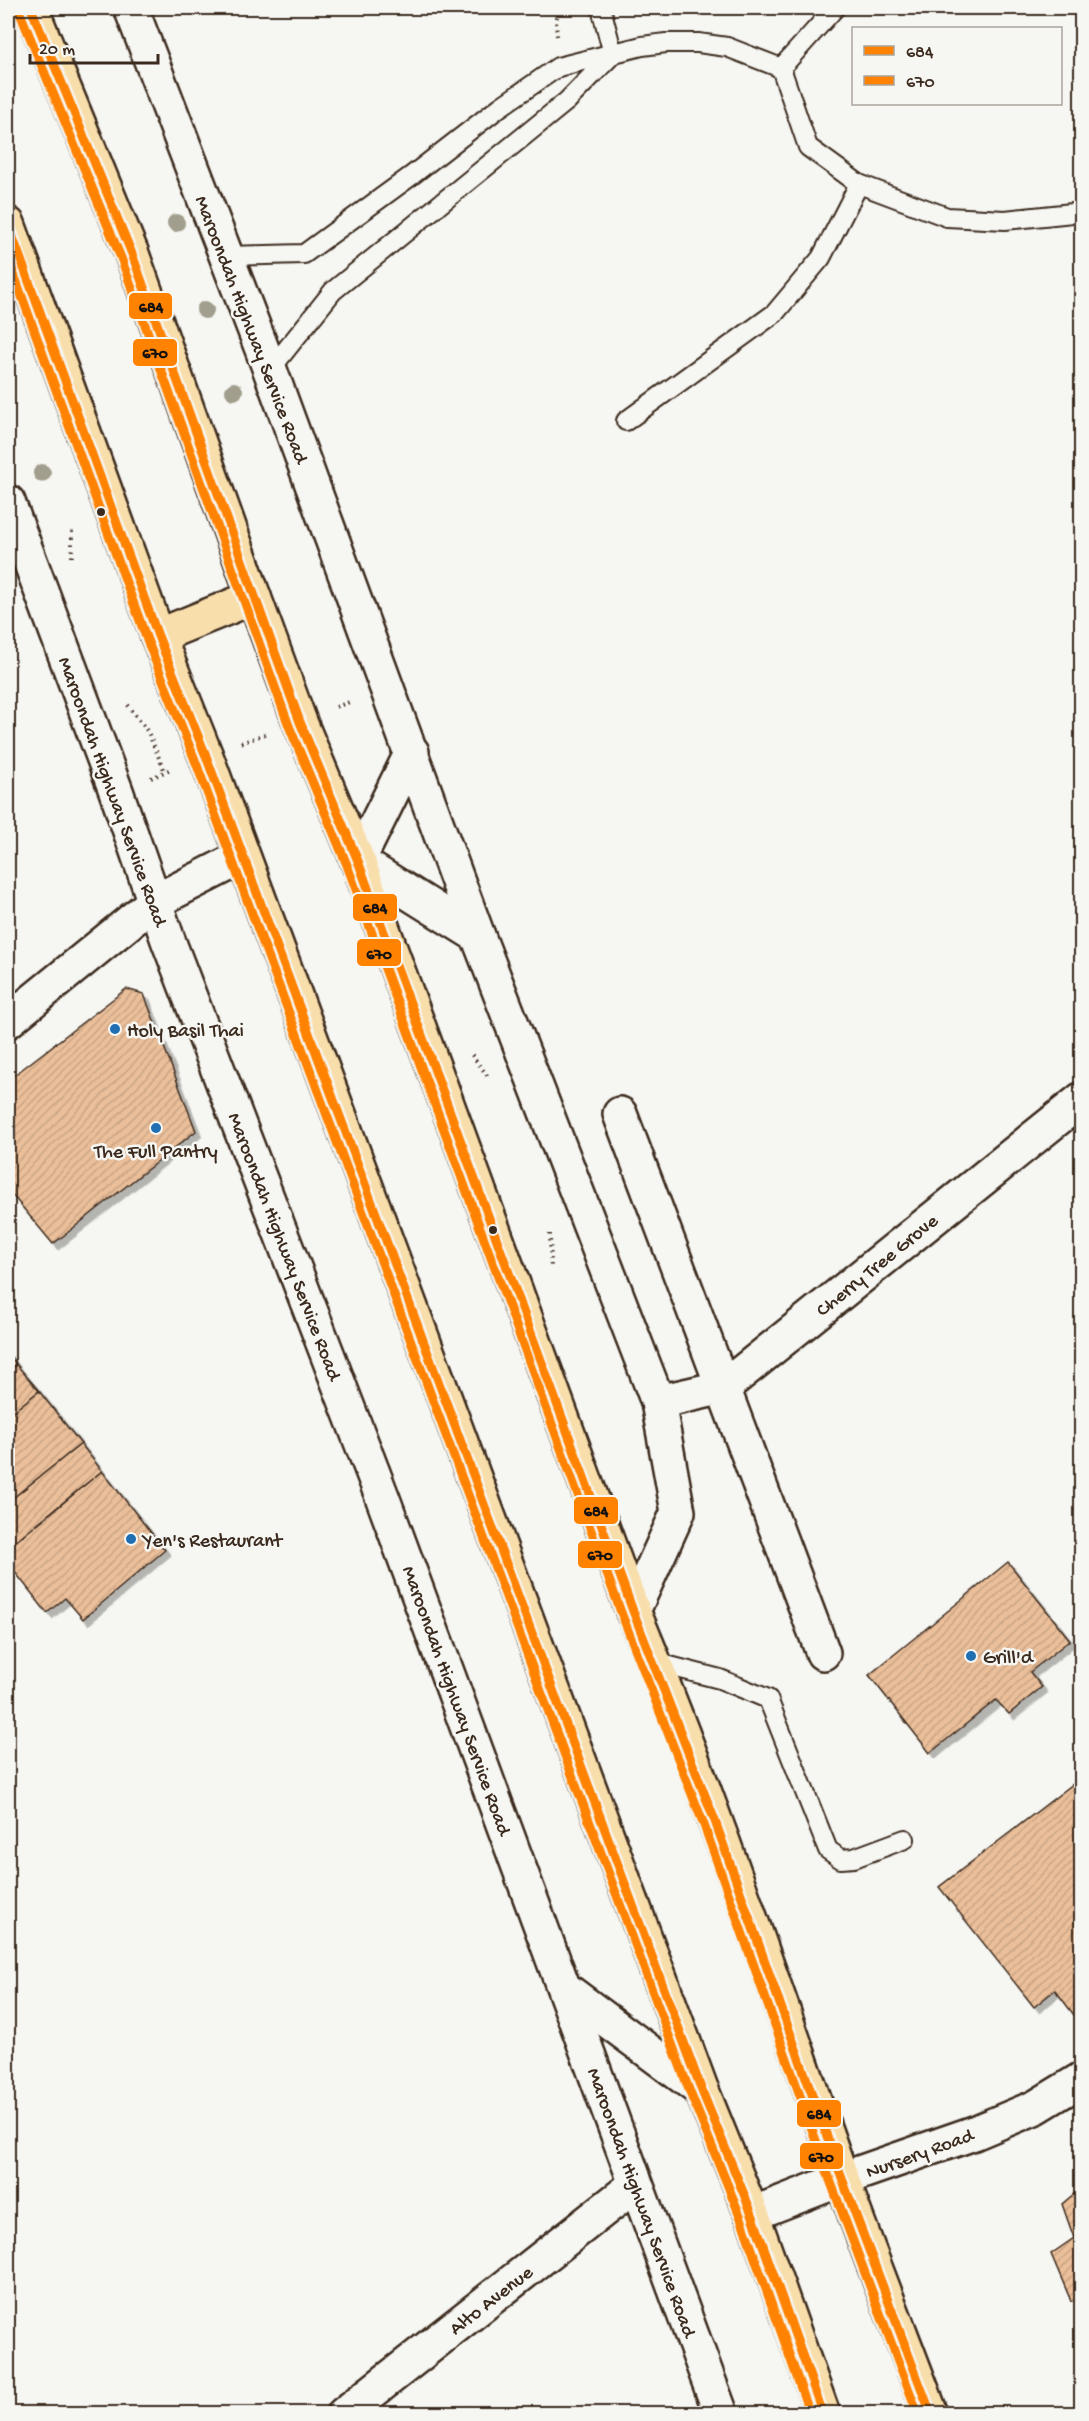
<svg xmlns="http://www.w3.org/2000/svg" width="1089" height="2421" font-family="'Gochi Hand',sans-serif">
	<defs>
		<pattern id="building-hatch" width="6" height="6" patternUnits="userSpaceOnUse" patternTransform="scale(1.5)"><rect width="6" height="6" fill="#eabf9a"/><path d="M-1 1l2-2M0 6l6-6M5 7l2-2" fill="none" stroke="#caa484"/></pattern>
		<filter id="shadow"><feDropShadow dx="5.5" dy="5.5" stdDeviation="0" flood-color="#0004"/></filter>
	</defs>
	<rect width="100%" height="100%" fill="#f6f6f2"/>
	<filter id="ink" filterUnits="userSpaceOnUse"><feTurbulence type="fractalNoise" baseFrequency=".0167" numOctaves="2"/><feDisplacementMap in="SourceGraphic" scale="12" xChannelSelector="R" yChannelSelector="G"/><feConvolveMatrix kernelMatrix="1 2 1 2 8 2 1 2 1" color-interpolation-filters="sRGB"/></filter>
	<g filter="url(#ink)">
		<!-- building -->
		<g fill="url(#building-hatch)" stroke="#3b2a1e" stroke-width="1.5" filter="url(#shadow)">
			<polygon points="126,989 144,994 196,1131 53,1244 8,1190 8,1080"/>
			<polygon points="8,1353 16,1364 8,1371"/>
			<polygon points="16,1364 39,1391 8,1416 8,1372"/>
			<polygon points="39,1391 81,1444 8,1502 8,1416"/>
			<polygon points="81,1444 102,1471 8,1547 8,1502"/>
			<polygon points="102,1471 165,1550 83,1619 65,1598 47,1613 8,1563 8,1548"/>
			<polygon points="1008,1562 1070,1640 1030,1672 1042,1687 1009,1714 996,1700 930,1753 869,1675"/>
			<polygon points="1082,1777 1082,2009 1074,2015 1055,1990 1034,2007 939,1887"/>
			<polygon points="1082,2187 1082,2298 1071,2301 1051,2254 1074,2238 1062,2204"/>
		</g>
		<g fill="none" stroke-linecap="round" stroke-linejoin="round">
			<!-- lane casing -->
			<g stroke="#3b2a1e" stroke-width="22">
				<g id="lane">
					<polyline points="601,8 613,54"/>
					<polyline points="781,68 835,8"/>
					<polyline points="227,256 304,254 411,176 500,107 558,67 642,46 666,43 698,43 727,47 781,68 808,147 859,184 947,217 1005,220 1082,212"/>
					<polyline points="270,370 333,291 567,101 613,54"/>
					<polyline points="626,421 775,313 821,258 859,184"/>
					<polyline points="654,1662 720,1679 768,1699 828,1850 841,1859 854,1858 905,1839"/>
				</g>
			</g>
			<!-- street casing -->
			<g stroke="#3b2a1e" stroke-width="38">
				<g id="street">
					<polyline points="131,8 270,370 478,936 658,1402 678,1512 633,1611"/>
					<polyline points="8,502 116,791 168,940 383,1499 721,2414"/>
					<polyline points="412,752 358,861 478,936"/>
					<polyline points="8,1021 154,902 242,857"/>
					<polyline points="620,1114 823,1653"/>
					<polyline points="658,1402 724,1387 1082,1099"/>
					<polyline points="565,1989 702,2091"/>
					<polyline points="752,2214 842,2179 974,2133 1036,2107 1082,2079"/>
					<polyline points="344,2414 635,2185"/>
				</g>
			</g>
			<!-- highway casing -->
			<g stroke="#3b2a1e" stroke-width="38">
				<g id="highway">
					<path d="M31,8L132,254L254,597L300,722L358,861L633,1611C711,1796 774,1987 841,2176C870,2256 901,2334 931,2414"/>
					<polyline points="8,224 158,636 206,756 702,2091 752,2214 823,2414"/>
					<polyline points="158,636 254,597"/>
				</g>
			</g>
			<!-- path -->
			<g stroke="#3b2a1e" stroke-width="4" stroke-dasharray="1.5 4.5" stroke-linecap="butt">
				<polyline points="557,36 556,21 559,8"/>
				<polyline points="72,557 72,531"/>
				<polyline points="128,705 148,732 165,772"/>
				<polyline points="336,707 352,701"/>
				<polyline points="241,743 265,734"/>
				<polyline points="151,778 169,770"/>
				<polyline points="472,1055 489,1078"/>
				<polyline points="550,1234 551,1269"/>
			</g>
			<!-- lane -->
			<use href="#lane" stroke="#f6f6f2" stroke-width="18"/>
			<!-- street -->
			<use href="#street" stroke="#f6f6f2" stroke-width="33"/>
			<!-- highway -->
			<use href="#highway" stroke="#f8deab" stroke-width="33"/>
			<!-- bus-1 casing -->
			<g stroke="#f6f6f2" stroke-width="14">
				<g id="bus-1">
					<polyline points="31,8 132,254 300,722 358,861 633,1611 715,1821 841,2176 931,2414"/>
					<polyline points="8,224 158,636 206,756 702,2091 752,2214 823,2414"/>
				</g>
			</g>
			<!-- bus-2 casing -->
			<g stroke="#f6f6f2" stroke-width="14">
				<g id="bus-2">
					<polyline points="20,13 121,258 289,726 347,865 622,1615 704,1825 830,2180 918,2414"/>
					<polyline points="8,258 147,640 195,760 691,2095 741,2218 810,2414"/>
				</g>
			</g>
			<!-- bus-1 -->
			<use href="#bus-1" stroke="#ff8200" stroke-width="9"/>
			<!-- bus-2 -->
			<use href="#bus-2" stroke="#ff8200" stroke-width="9"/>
		</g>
		<!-- trees -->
		<g fill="#a19e8d">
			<circle cx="176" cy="223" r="9"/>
			<circle cx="205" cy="310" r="9"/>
			<circle cx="234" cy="391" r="9"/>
			<circle cx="42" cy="473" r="9"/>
		</g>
	</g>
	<!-- markers -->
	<g fill="#3b2a1e" stroke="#f6f6f2" stroke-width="2">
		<circle cx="101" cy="512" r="5"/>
		<circle cx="493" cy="1230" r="5"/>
	</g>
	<g fill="#1f6fb2" stroke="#f6f6f2" stroke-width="2">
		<circle cx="115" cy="1029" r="6"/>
		<circle cx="156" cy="1128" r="6"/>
		<circle cx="131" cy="1539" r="6"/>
		<circle cx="971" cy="1656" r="6"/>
	</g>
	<g text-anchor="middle" stroke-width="5" stroke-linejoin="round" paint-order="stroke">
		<!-- street labels -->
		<g font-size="20" fill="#3b2a1e" stroke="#f6f6f2">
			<text transform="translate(253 329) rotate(69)" y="7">Maroondah Highway Service Road</text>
			<text transform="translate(114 791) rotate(70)" y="7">Maroondah Highway Service Road</text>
			<text transform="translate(286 1246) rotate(69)" y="7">Maroondah Highway Service Road</text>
			<text transform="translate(876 1264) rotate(-39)" y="7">Cherry Tree Grove</text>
			<text transform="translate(458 1700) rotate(70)" y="7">Maroondah Highway Service Road</text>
			<text transform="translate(919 2152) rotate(-20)" y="7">Nursery Road</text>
			<text transform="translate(643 2202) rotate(70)" y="7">Maroondah Highway Service Road</text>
			<text transform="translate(490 2299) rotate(-38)" y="7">Alto Avenue</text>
		</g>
		<!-- poi labels -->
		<g font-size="20" fill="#3b2a1e" stroke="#f6f6f2" text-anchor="start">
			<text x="127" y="1036">Holy Basil Thai</text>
			<text x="156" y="1157" text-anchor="middle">The Full Pantry</text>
			<text x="143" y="1546">Yen's Restaurant</text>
			<text x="983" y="1663">Grill'd</text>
		</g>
	</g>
	<g stroke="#f6f6f2" stroke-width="2">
		<rect x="128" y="292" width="45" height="28" rx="6" fill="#ff8200"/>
		<rect x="132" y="338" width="46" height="29" rx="6" fill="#ff8200"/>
		<rect x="352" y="893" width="46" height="29" rx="6" fill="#ff8200"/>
		<rect x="356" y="938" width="46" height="29" rx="6" fill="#ff8200"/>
		<rect x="573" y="1496" width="46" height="29" rx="6" fill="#ff8200"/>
		<rect x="577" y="1540" width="46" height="29" rx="6" fill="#ff8200"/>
		<rect x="796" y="2099" width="46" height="29" rx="6" fill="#ff8200"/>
		<rect x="799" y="2142" width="45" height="28" rx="6" fill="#ff8200"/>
	</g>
	<g font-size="16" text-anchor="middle" font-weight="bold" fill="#111">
		<text x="151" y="312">684</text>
		<text x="155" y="358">670</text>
		<text x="375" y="913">684</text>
		<text x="379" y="959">670</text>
		<text x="596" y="1516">684</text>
		<text x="600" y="1560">670</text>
		<text x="819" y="2119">684</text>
		<text x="821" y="2162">670</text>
	</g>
	<!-- margin -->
	<rect width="1089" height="2421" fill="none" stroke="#f6f6f2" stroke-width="30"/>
	<rect x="15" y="15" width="1059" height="2391" fill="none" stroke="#3b2a1e" stroke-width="2" filter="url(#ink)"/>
	<!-- legend -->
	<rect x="852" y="27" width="210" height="78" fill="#f6f6f2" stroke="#aba49d" stroke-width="1.5"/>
	<rect x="864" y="46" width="30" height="9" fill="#ff8200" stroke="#aba49d" stroke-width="1.5"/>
	<text x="906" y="57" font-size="18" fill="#3b2a1e">684</text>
	<rect x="864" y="76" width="30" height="9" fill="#ff8200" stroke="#aba49d" stroke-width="1.5"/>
	<text x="906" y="87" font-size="18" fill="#3b2a1e">670</text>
	<!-- scale -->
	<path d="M30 54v9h128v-9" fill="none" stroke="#3b2a1e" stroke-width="3"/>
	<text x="39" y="54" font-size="18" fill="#3b2a1e" stroke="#f6f6f2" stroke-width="4.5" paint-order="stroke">20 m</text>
</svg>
